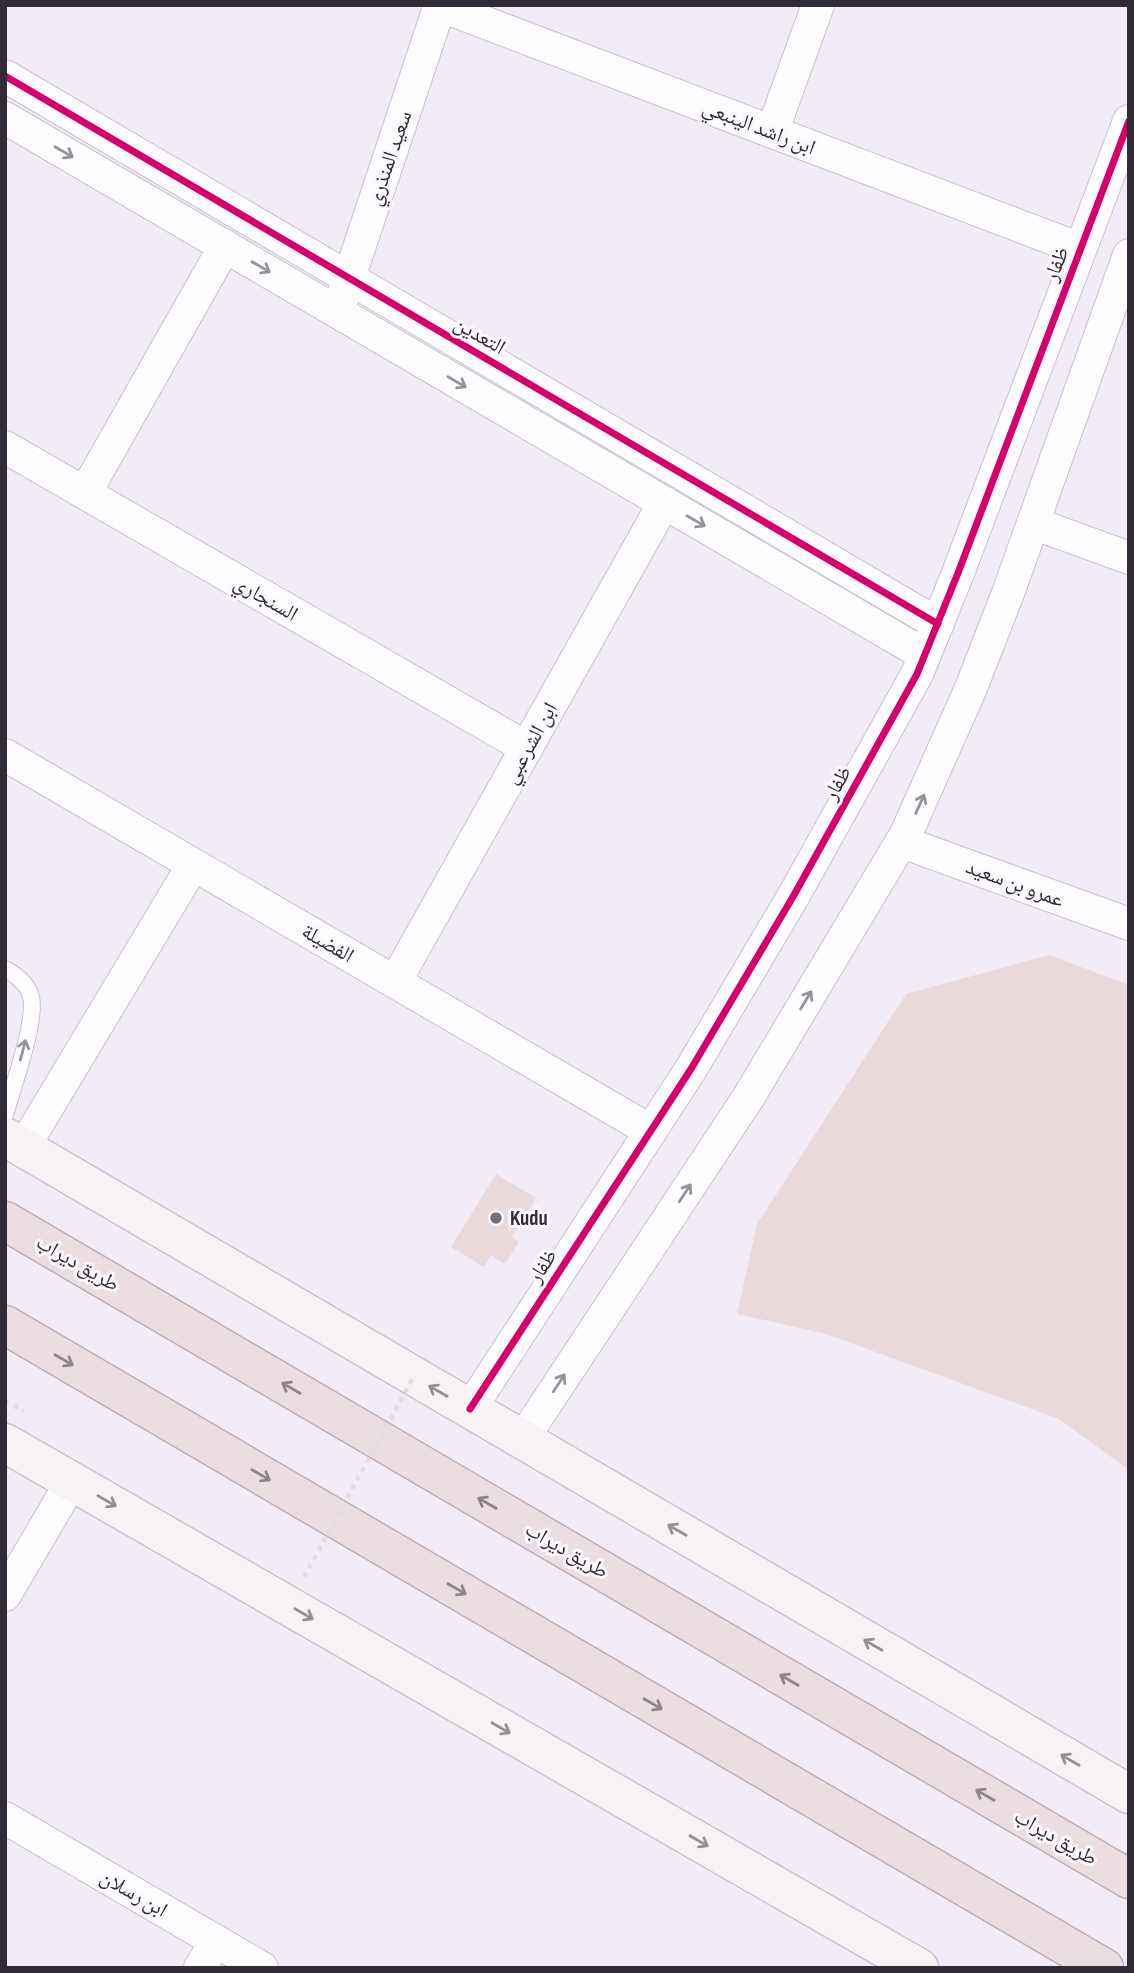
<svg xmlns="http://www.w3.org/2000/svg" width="1134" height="1973" font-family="'Sofia Sans Condensed','Noto Naskh Arabic',sans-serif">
	<rect width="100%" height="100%" fill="#f2ecf7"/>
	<!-- building -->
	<g fill="#e8dada">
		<polygon points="1049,955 1129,985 1129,1470 1059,1419 826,1334 737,1314 757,1224 906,994"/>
		<polygon points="496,1174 536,1198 512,1237 519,1242 505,1264 491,1255 484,1267 451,1247"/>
	</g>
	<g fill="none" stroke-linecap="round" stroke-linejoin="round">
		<!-- lane casing -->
		<g stroke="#c7c2cb" stroke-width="18">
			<path id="lane" d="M5,969C16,975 28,984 31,997C37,1021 12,1089 5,1115"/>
		</g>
		<!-- street casing -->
		<g stroke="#c7c2cb" stroke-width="34">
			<g id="street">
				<polyline points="439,5 1080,249"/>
				<polyline points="5,76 938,624"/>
				<polyline points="5,118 925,655"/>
				<polyline points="772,132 818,5"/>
				<polyline points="343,296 440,5"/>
				<polyline points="5,447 527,748"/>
				<polyline points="85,493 225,246"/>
				<polyline points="1033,523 1129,558"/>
				<polyline points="5,755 651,1131"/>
				<polyline points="902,842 1129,924"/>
				<polyline points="395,982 664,503"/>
				<polyline points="23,1148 193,865"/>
				<polyline points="470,1409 691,1069 794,895 917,674 958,573 1129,121"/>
				<polyline points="522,1440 748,1098 906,834 971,688 1008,593 1129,255"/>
				<polyline points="5,1595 72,1481"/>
				<polyline points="5,1818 262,1968"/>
				<polyline points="200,1968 216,1941"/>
			</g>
		</g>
		<!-- secondary casing -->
		<g stroke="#c7c2cb" stroke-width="41">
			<g id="secondary">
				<polyline points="5,1137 1129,1794"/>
				<polyline points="5,1443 919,1968"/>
			</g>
		</g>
		<!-- highway casing -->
		<g stroke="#bdaeb5" stroke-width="41">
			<g id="highway">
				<polyline points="5,1221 1129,1879"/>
				<polyline points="5,1325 1104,1968"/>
			</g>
		</g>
		<!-- path -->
		<polyline stroke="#dfdee1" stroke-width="4.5" stroke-dasharray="5 5" stroke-linecap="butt" points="5,1400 23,1411"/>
		<!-- lane -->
		<use href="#lane" stroke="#fdfcfe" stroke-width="16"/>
		<!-- street -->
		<use href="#street" stroke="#fdfcfe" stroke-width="32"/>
		<!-- secondary -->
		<use href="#secondary" stroke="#f7f3f5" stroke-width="38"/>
		<!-- highway -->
		<use href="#highway" stroke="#eadee0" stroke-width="38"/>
		<!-- path-bridge -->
		<polyline stroke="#dfdee1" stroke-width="4.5" stroke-dasharray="5 5" stroke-linecap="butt" points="304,1577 414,1376"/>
		<!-- cycleway casing -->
		<g stroke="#fbf9fe" stroke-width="11">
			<g id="cycleway">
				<polyline points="5,76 938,624"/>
				<polyline points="470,1409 691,1069 794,895 917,674 958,573 1129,121"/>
			</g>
		</g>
		<!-- cycleway -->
		<use href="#cycleway" stroke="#d6006c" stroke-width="7"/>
	</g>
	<!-- one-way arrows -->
	<defs><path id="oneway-shaft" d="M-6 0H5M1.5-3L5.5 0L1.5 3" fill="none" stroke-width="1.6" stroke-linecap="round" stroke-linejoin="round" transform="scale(1.75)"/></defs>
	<g stroke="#969499">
		<use href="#oneway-shaft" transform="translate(64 152) rotate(30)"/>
		<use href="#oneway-shaft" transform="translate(261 267) rotate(30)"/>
		<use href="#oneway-shaft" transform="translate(457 382) rotate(30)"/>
		<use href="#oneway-shaft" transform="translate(696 521) rotate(30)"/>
		<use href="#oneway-shaft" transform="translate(920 804) rotate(-66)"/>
		<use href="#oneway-shaft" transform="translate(806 1000) rotate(-59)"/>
		<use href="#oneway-shaft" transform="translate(23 1050) rotate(-75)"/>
		<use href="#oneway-shaft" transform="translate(685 1193) rotate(-57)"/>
		<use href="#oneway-shaft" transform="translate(559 1383) rotate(-57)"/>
	</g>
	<g stroke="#8d848a">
		<use href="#oneway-shaft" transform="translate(64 1360) rotate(30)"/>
		<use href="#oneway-shaft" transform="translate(291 1388) rotate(-150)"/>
		<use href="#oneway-shaft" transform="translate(261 1475) rotate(30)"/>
		<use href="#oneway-shaft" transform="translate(487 1503) rotate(-150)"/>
		<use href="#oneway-shaft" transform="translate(457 1589) rotate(30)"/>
		<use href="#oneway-shaft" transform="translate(789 1680) rotate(-150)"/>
		<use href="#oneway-shaft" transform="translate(653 1704) rotate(30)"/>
		<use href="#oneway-shaft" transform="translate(985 1795) rotate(-150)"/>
	</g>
	<g stroke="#948f94">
		<use href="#oneway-shaft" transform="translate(438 1391) rotate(-150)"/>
		<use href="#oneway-shaft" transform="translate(107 1501) rotate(30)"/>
		<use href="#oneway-shaft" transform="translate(677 1530) rotate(-150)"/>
		<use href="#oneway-shaft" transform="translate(304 1614) rotate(30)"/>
		<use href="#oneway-shaft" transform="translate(873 1645) rotate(-150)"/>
		<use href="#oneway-shaft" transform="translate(501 1728) rotate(30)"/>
		<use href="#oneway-shaft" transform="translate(1070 1760) rotate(-150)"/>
		<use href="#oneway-shaft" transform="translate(699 1841) rotate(30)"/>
	</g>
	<!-- markers -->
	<circle fill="#746f78" stroke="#fbf9fe" stroke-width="2.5" cx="496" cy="1218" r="7"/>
	<g text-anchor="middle" stroke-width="6" stroke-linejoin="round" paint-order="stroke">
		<!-- street labels -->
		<g font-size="21" fill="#302b34" stroke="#fbf9fe">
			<text transform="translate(759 127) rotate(21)" y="7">ابن راشد الينبعي</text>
			<text transform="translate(389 158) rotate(-71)" y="7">سعيد المنذري</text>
			<text transform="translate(1056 264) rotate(-69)" y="7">ظفار</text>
			<text transform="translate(480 335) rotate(30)" y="7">التعدين</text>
			<text transform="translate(266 598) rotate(30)" y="7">السنجاري</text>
			<text transform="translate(530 743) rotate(-61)" y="7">ابن الشرعبي</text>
			<text transform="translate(837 783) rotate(-61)" y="7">ظفار</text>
			<text transform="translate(1015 883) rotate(20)" y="7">عمرو بن سعيد</text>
			<text transform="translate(328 943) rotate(30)" y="7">الفضيلة</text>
			<text transform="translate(78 1263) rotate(30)" y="7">طريق ديراب</text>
			<text transform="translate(542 1266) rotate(-57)" y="7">ظفار</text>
			<text transform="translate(567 1550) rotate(30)" y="7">طريق ديراب</text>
			<text transform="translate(1056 1837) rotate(30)" y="7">طريق ديراب</text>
			<text transform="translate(134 1893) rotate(30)" y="7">ابن رسلان</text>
		</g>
		<!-- poi labels -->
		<g font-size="21" font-weight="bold" fill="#302b34" stroke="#fbf9fe" text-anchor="start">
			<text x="510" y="1225">Kudu</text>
		</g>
	</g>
	<!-- border -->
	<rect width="1134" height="1973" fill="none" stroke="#302b34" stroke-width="14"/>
</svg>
